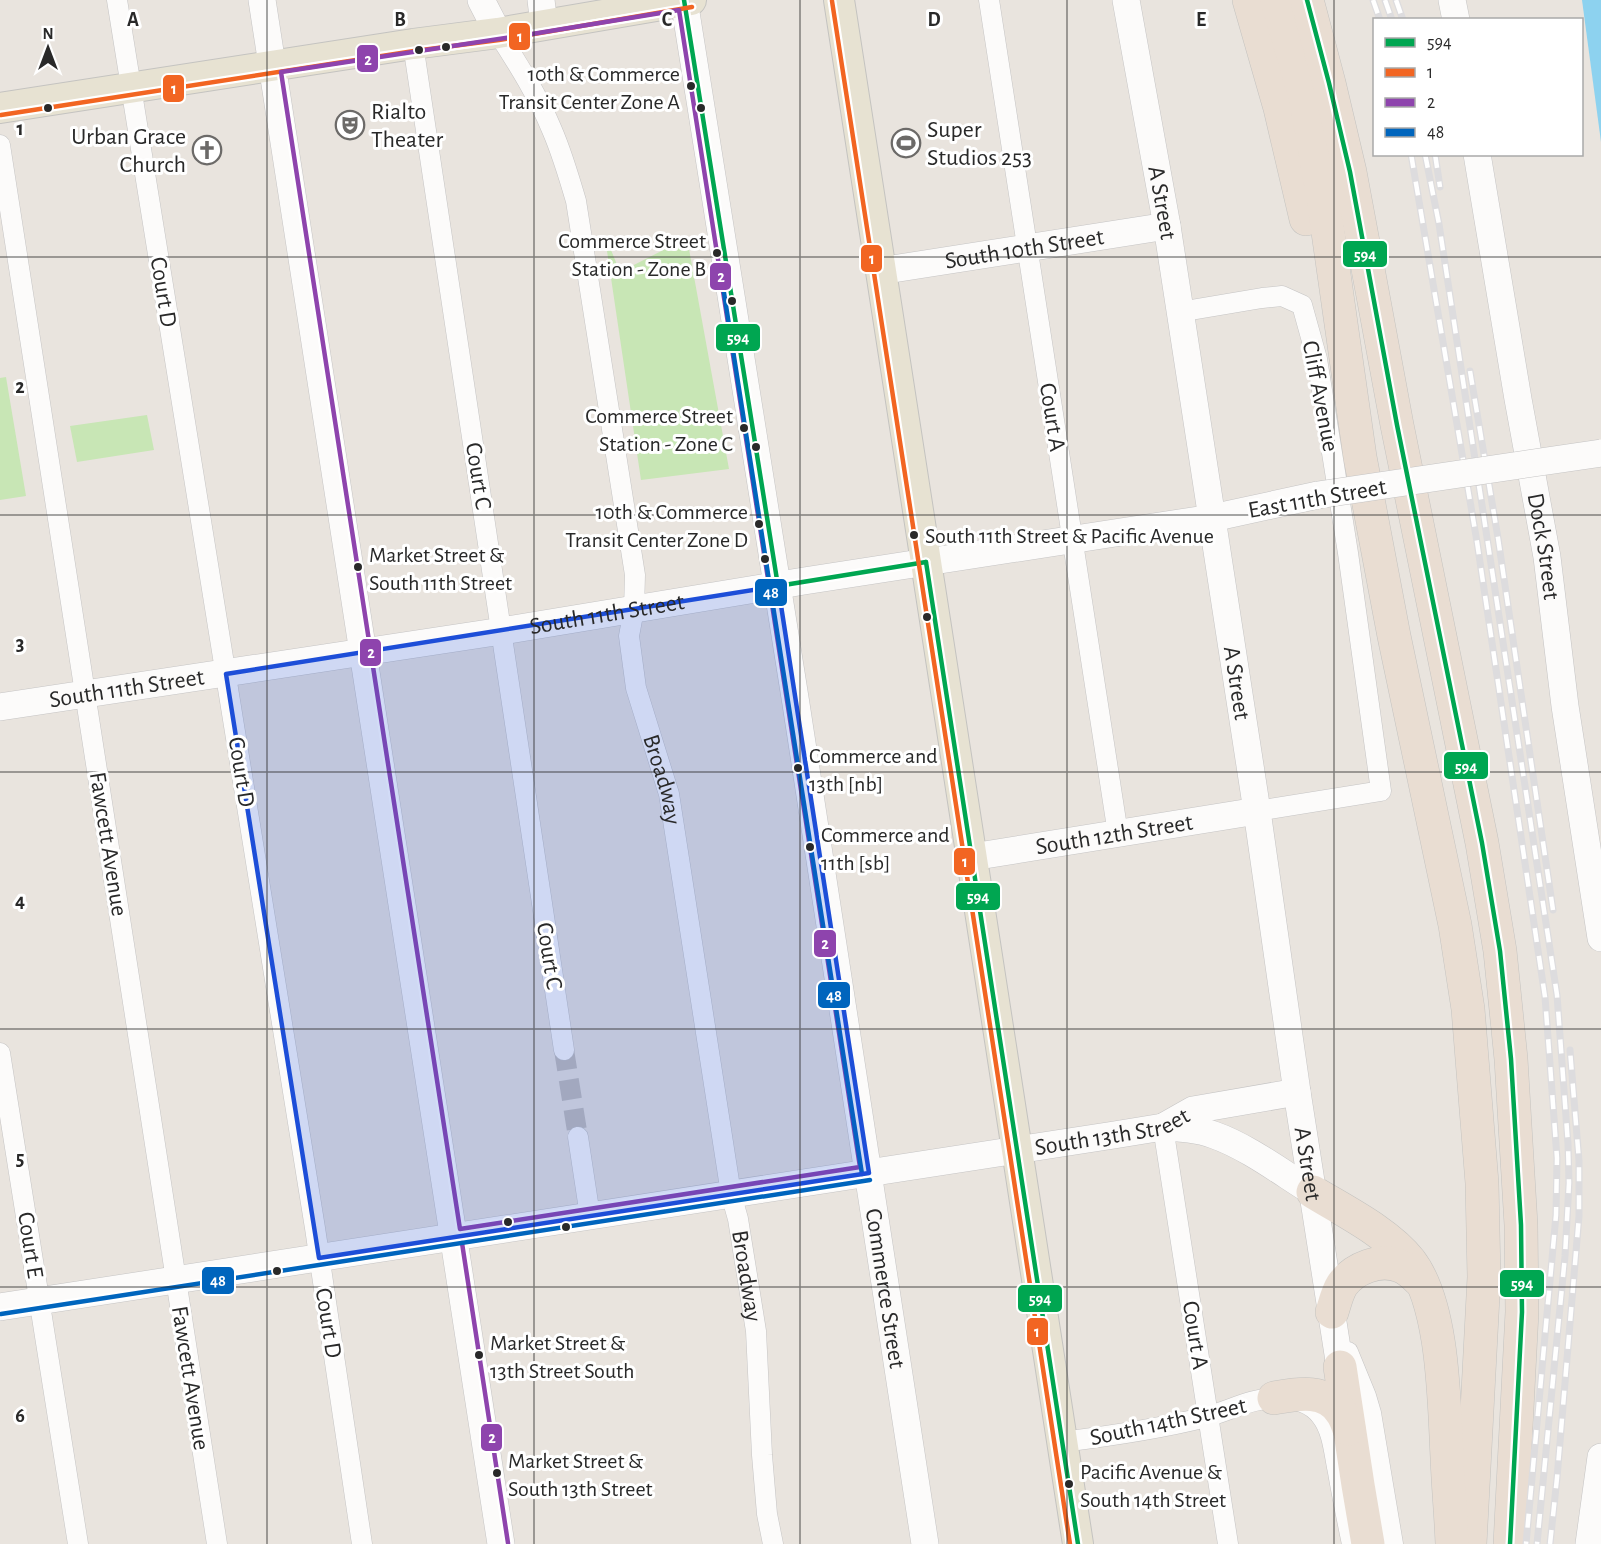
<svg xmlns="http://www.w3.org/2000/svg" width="1601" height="1544" font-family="'Alegreya Sans',sans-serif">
	<rect width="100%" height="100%" fill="#e9e4de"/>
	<!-- green -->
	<g fill="#c8e6b5">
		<polygon points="687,238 729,469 641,480 607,251 611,250 620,272"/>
		<polygon points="6,377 26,496 0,500 0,378"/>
		<polygon points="147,415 154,450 77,462 70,426"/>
	</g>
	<!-- water -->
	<polygon fill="#8dd2ef" points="1582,0 1601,0 1601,142"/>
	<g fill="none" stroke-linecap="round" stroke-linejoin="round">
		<!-- street-tunnel -->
		<polyline stroke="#c3bfba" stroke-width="20" stroke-dasharray="20 10" stroke-linecap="butt" points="564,1050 578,1137"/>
		<!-- street casing -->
		<g stroke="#c5c4c4" stroke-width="21">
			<g id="street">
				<polyline points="117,0 315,1228 362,1544"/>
				<polyline points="989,0 1118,834"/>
				<path id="s1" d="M498,33C518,64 538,96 552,130C562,153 569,177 576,201L635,575L634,609L629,636L636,688L669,794L731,1194L738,1219L756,1331L762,1455L767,1514L773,1544"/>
				<polyline points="413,44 564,1050"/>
				<polyline points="0,145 217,1544"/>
				<polyline points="1179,312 1262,298 1282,296 1302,305 1317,359 1348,553 1381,791 1257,811"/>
				<polyline points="0,1053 78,1544"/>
				<polyline points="1163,1127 1228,1544"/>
				<polyline points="578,1137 590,1216"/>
				<polyline points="1348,1352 1366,1396 1371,1413 1393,1544"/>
				<path d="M1062,1442C1110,1436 1159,1429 1206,1417C1229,1411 1252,1398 1276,1398C1292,1398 1311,1402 1321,1416C1333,1431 1334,1454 1338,1472C1342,1496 1347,1520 1352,1544"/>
			</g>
		</g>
		<!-- secondary casing -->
		<g stroke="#c5c4c4" stroke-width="28">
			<g id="secondary">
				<polyline points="262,0 501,1544"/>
				<polyline points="481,0 498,33"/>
				<polyline points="541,0 544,25"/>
				<path id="s2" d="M684,0L796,704L925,1544"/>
				<path id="s3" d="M1126,0L1167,226L1257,811L1297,1092L1340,1367"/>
				<polyline points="1452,0 1456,20"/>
				<path id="s4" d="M1477,154L1518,399L1547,557L1565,706L1601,938"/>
				<path id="s5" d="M880,271L1167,226"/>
				<path id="s6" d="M0,707L502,631L804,581L1212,518L1318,495"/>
				<path id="s7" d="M972,857L1257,811"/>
				<path d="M1163,1127C1180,1128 1198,1129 1214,1135C1248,1147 1282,1173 1313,1192"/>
				<path id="s8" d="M0,1307L1114,1135L1163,1127L1193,1110L1297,1092"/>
				<polyline points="1589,1544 1601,1457"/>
			</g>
		</g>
		<!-- primary casing -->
		<g stroke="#c4c3c0" stroke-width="32">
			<g id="primary">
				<polyline points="839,0 1078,1544"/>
				<polyline points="0,108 413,44 498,33 691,0"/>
			</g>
		</g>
		<!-- highway casing -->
		<g stroke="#c4c3c0" stroke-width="34">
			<g id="highway">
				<polyline points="1249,0 1280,108 1306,219"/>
				<polyline points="1277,0 1306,100 1324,204 1360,457 1394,636 1455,925 1468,1009 1482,1183 1484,1277 1470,1544"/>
				<polyline points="1307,0 1329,83 1350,172 1397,425 1482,843 1500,951 1511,1059 1521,1225 1522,1312 1510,1544"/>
				<path d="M1313,1192C1344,1211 1387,1232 1410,1261C1444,1305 1444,1402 1447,1457C1448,1486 1451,1515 1452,1544"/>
				<path d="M1332,1312C1335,1303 1337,1293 1342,1285C1354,1268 1380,1258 1400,1266C1408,1269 1414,1275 1419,1280"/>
				<polyline points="1340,1367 1358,1485 1368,1544"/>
				<path d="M1274,1398C1297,1394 1326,1388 1341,1412C1345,1417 1347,1424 1349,1429"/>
			</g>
		</g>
		<!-- street -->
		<use href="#street" stroke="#fcfbfa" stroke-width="20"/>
		<!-- secondary -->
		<use href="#secondary" stroke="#fcfbfa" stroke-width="27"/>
		<!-- primary -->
		<use href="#primary" stroke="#e7e2d2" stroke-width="30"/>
		<!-- highway -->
		<use href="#highway" stroke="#e9ddd2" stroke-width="33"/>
		<!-- tram -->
		<polyline stroke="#dddcde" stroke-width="1.5" points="689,0 690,40"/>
		<!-- rail casing -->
		<g stroke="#dddcde" stroke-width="7">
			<g id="rail">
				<polyline points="1373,0 1380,20"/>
				<polyline points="1385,0 1392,20"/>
				<polyline points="1396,0 1403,20"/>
				<polyline points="1411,154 1477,542 1545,997 1557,1158 1556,1215 1526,1544"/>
				<polyline points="1425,154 1439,224 1557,995 1568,1144 1569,1183 1565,1256 1537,1544"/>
				<polyline points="1435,154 1440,187"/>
				<polyline points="1470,371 1498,538 1553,910"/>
				<polyline points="1550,1544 1557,1478 1579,1216 1579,1161 1570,1050"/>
			</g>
		</g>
		<!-- rail -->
		<use href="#rail" stroke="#fff" stroke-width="4.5" stroke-dasharray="14" stroke-linecap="butt"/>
		<!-- secondary-bridge casing -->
		<g stroke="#c5c4c4" stroke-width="28" stroke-linecap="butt">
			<polyline id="secondary-bridge" points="1318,495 1601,453"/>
		</g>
		<!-- secondary-bridge -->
		<use href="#secondary-bridge" stroke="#fcfbfa" stroke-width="27"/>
		<!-- bus-1 casing -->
		<g stroke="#fff" stroke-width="9">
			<g id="bus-1">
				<polyline points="684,0 778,586"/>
				<polyline points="1307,0 1329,83 1350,172 1397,425 1482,843 1500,951 1511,1059 1521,1225 1522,1312 1510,1544"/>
				<polyline points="926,562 1078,1544"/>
				<polyline points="778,586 926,562"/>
			</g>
		</g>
		<!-- bus-2 casing -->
		<g stroke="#fff" stroke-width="9">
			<g id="bus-2">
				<polyline points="832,1 1070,1544"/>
				<polyline points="1,115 414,51 499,40 692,7"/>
			</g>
		</g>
		<!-- bus-3 casing -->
		<g stroke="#fff" stroke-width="9">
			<g id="bus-3">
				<polygon points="679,10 860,1167 460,1229 281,72 532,34"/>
				<polyline points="462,1243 508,1543"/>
			</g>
		</g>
		<!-- bus-4 casing -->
		<g stroke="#fff" stroke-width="9">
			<g id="bus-4">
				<polyline points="722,280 862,1174"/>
				<polyline points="1,1314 870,1180"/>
			</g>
		</g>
		<!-- bus-1 -->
		<use href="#bus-1" stroke="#00a651" stroke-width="4.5"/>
		<!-- bus-2 -->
		<use href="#bus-2" stroke="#f26522" stroke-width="4.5"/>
		<!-- bus-3 -->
		<use href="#bus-3" stroke="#8e44ad" stroke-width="4.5"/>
		<!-- bus-4 -->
		<use href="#bus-4" stroke="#0065bd" stroke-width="4.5"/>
	</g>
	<!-- marked area -->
	<path fill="#1d4ed8" fill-opacity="0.2" stroke="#1d4ed8" stroke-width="4.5" stroke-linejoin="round" d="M778,586L869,1173L319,1258L226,674Z"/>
	<!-- grid -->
	<path fill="none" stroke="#292929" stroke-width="1.5" stroke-opacity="0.55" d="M267,0V1544M534,0V1544M800,0V1544M1067,0V1544M1334,0V1544M0,257H1601M0,515H1601M0,772H1601M0,1029H1601M0,1287H1601"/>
	<!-- icons -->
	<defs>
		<g id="theatre-ring" transform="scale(1.5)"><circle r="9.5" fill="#fff" stroke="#6c6a68" stroke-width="1.5"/><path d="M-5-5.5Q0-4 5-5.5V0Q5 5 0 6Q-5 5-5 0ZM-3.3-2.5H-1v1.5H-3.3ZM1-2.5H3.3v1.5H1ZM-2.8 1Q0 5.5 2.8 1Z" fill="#6c6a68"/></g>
		<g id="stadium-ring" transform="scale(1.5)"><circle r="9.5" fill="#fff" stroke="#6c6a68" stroke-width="1.5"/><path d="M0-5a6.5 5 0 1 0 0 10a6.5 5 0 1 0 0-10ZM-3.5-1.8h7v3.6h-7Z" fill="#6c6a68"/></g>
		<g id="church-ring" transform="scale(1.5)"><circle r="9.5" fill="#fff" stroke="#6c6a68" stroke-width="1.5"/><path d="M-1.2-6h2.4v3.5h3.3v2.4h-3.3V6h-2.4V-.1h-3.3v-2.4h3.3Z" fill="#6c6a68"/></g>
	</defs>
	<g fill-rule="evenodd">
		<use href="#theatre-ring" x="350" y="125"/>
		<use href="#stadium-ring" x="906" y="143"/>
		<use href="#church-ring" x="207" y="150"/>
	</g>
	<!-- markers -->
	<g fill="#292929" stroke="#fff" stroke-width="2">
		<circle cx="446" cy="47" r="5"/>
		<circle cx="419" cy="50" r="5"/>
		<circle cx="691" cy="86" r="5"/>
		<circle cx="48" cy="108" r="5"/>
		<circle cx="701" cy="108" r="5"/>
		<circle cx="717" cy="253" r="5"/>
		<circle cx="732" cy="301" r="5"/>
		<circle cx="744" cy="428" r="5"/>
		<circle cx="756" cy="447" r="5"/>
		<circle cx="759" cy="524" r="5"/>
		<circle cx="914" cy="535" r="5"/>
		<circle cx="765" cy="559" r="5"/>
		<circle cx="358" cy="567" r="5"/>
		<circle cx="927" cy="617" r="5"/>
		<circle cx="798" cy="768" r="5"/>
		<circle cx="810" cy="847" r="5"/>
		<circle cx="508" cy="1222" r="5"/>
		<circle cx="566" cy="1227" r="5"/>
		<circle cx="277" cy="1271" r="5"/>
		<circle cx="479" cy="1355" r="5"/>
		<circle cx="497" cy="1473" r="5"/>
		<circle cx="1069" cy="1484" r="5"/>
	</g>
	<g text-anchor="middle" stroke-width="6" stroke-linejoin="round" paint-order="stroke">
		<!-- bus labels -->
		<g font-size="22" fill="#292929" stroke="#fff" text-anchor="start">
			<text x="680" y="81" text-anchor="end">10th &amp; Commerce<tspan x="680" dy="28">Transit Center Zone A</tspan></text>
			<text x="706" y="248" text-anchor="end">Commerce Street<tspan x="706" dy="28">Station - Zone B</tspan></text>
			<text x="733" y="423" text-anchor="end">Commerce Street<tspan x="733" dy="28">Station - Zone C</tspan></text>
			<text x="748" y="519" text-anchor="end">10th &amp; Commerce<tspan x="748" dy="28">Transit Center Zone D</tspan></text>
			<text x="925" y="543">South 11th Street &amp; Pacific Avenue</text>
			<text x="369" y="562">Market Street &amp;<tspan x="369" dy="28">South 11th Street</tspan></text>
			<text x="809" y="763">Commerce and<tspan x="809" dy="28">13th [nb]</tspan></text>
			<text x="821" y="842">Commerce and<tspan x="821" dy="28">11th [sb]</tspan></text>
			<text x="490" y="1350">Market Street &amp;<tspan x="490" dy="28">13th Street South</tspan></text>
			<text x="508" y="1468">Market Street &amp;<tspan x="508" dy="28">South 13th Street</tspan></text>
			<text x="1080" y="1479">Pacific Avenue &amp;<tspan x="1080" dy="28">South 14th Street</tspan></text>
		</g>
		<!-- poi labels -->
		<g font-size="24" fill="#292929" stroke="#fff" text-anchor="start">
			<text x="371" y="119">Rialto<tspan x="371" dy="28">Theater</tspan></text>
			<text x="927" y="137">Super<tspan x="927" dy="28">Studios 253</tspan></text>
			<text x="186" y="144" text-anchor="end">Urban Grace<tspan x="186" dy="28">Church</tspan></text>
		</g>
		<!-- street labels -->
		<g font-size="24" fill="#292929" stroke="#fff">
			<text dy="8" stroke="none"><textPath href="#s3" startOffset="206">A Street</textPath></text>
			<text dy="8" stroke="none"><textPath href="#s5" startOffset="146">South 10th Street</textPath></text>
			<text transform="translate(164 292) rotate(81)" y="8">Court D</text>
			<text transform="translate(1321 396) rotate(79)" y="8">Cliff Avenue</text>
			<text transform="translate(1053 417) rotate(81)" y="8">Court A</text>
			<text transform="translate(479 476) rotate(81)" y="8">Court C</text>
			<text transform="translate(1317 498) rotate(-10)" y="8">East 11th Street</text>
			<text dy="8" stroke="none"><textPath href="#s4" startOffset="398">Dock Street</textPath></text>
			<text dy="8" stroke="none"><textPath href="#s6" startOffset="614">South 11th Street</textPath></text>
			<text dy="8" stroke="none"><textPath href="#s3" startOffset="692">A Street</textPath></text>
			<text dy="8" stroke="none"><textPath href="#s6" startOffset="128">South 11th Street</textPath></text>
			<text transform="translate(242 772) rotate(81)" y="8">Court D</text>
			<text dy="8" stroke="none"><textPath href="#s1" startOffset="774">Broadway</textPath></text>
			<text dy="8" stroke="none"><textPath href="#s7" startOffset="144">South 12th Street</textPath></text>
			<text transform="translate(109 844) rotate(81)" y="8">Fawcett Avenue</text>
			<text transform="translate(550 956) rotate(81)" y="8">Court C</text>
			<text dy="8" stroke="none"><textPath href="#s8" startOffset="1126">South 13th Street</textPath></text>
			<text dy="8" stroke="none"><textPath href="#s3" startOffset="1178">A Street</textPath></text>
			<text transform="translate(31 1245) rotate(81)" y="8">Court E</text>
			<text dy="8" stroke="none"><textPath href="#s1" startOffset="1278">Broadway</textPath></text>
			<text dy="8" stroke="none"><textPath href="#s2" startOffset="1304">Commerce Street</textPath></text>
			<text transform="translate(329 1323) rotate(81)" y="8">Court D</text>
			<text transform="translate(1196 1335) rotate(81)" y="8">Court A</text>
			<text transform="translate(191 1378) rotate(81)" y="8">Fawcett Avenue</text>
			<text transform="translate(1168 1421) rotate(-12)" y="8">South 14th Street</text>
		</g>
	</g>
	<g font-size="20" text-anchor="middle" font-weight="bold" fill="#292929" stroke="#fff" stroke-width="6" stroke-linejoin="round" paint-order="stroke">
		<text x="133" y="26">A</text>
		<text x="400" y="26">B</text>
		<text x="667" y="26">C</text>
		<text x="934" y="26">D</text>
		<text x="1201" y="26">E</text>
		<text x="20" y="135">1</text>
		<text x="20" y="393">2</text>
		<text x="20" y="650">3</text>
		<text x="20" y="907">4</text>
		<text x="20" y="1165">5</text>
		<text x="20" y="1422">6</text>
	</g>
	<g stroke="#fff" stroke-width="2">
		<rect x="508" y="22" width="23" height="29" rx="6" fill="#f26522"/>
		<rect x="356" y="44" width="23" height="29" rx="6" fill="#8e44ad"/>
		<rect x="162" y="74" width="23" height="29" rx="6" fill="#f26522"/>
		<rect x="1342" y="240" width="46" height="28" rx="6" fill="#00a651"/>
		<rect x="860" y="244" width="23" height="29" rx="6" fill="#f26522"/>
		<rect x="709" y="262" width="23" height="29" rx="6" fill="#8e44ad"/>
		<rect x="715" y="323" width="46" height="29" rx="6" fill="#00a651"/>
		<rect x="754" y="578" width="34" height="29" rx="6" fill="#0065bd"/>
		<rect x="359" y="638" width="23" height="29" rx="6" fill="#8e44ad"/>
		<rect x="1443" y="751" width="46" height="29" rx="6" fill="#00a651"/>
		<rect x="953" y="847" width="23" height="29" rx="6" fill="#f26522"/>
		<rect x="955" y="882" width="46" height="29" rx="6" fill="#00a651"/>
		<rect x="813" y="929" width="24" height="29" rx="6" fill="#8e44ad"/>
		<rect x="817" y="981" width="34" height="28" rx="6" fill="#0065bd"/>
		<rect x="201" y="1266" width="34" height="29" rx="6" fill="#0065bd"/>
		<rect x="1499" y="1269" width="46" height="29" rx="6" fill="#00a651"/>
		<rect x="1017" y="1284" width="46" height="29" rx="6" fill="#00a651"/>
		<rect x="1026" y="1317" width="23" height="29" rx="6" fill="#f26522"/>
		<rect x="480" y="1423" width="23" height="29" rx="6" fill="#8e44ad"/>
	</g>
	<g font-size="16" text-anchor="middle" font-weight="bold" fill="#fff">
		<text x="520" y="42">1</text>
		<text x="368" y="65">2</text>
		<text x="174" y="94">1</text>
		<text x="1365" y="260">594</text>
		<text x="872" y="264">1</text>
		<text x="721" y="282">2</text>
		<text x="738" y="343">594</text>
		<text x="771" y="598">48</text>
		<text x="371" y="658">2</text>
		<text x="1466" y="772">594</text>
		<text x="965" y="867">1</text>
		<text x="978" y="902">594</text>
		<text x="825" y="949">2</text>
		<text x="834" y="1001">48</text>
		<text x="218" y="1286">48</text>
		<text x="1522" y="1289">594</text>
		<text x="1040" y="1304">594</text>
		<text x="1037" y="1337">1</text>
		<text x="492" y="1443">2</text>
	</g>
	<!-- legend -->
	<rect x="1373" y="18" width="210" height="138" fill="#ffffff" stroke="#a9a9a9" stroke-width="1.5"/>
	<rect x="1385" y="38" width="30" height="9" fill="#00a651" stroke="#a9a9a9" stroke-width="1.5"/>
	<text x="1427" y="48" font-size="18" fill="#292929">594</text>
	<rect x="1385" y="68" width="30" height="9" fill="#f26522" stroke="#a9a9a9" stroke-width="1.5"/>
	<text x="1427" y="78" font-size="18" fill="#292929">1</text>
	<rect x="1385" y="98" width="30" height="9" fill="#8e44ad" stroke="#a9a9a9" stroke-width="1.5"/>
	<text x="1427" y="108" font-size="18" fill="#292929">2</text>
	<rect x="1385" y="128" width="30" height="9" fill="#0065bd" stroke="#a9a9a9" stroke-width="1.5"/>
	<text x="1427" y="138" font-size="18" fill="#292929">48</text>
	<!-- north arrow -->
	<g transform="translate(48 48)" stroke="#ffffff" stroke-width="4.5" paint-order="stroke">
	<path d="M0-4.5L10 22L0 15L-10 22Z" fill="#292929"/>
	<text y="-9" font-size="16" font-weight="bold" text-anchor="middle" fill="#292929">N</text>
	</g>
</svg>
